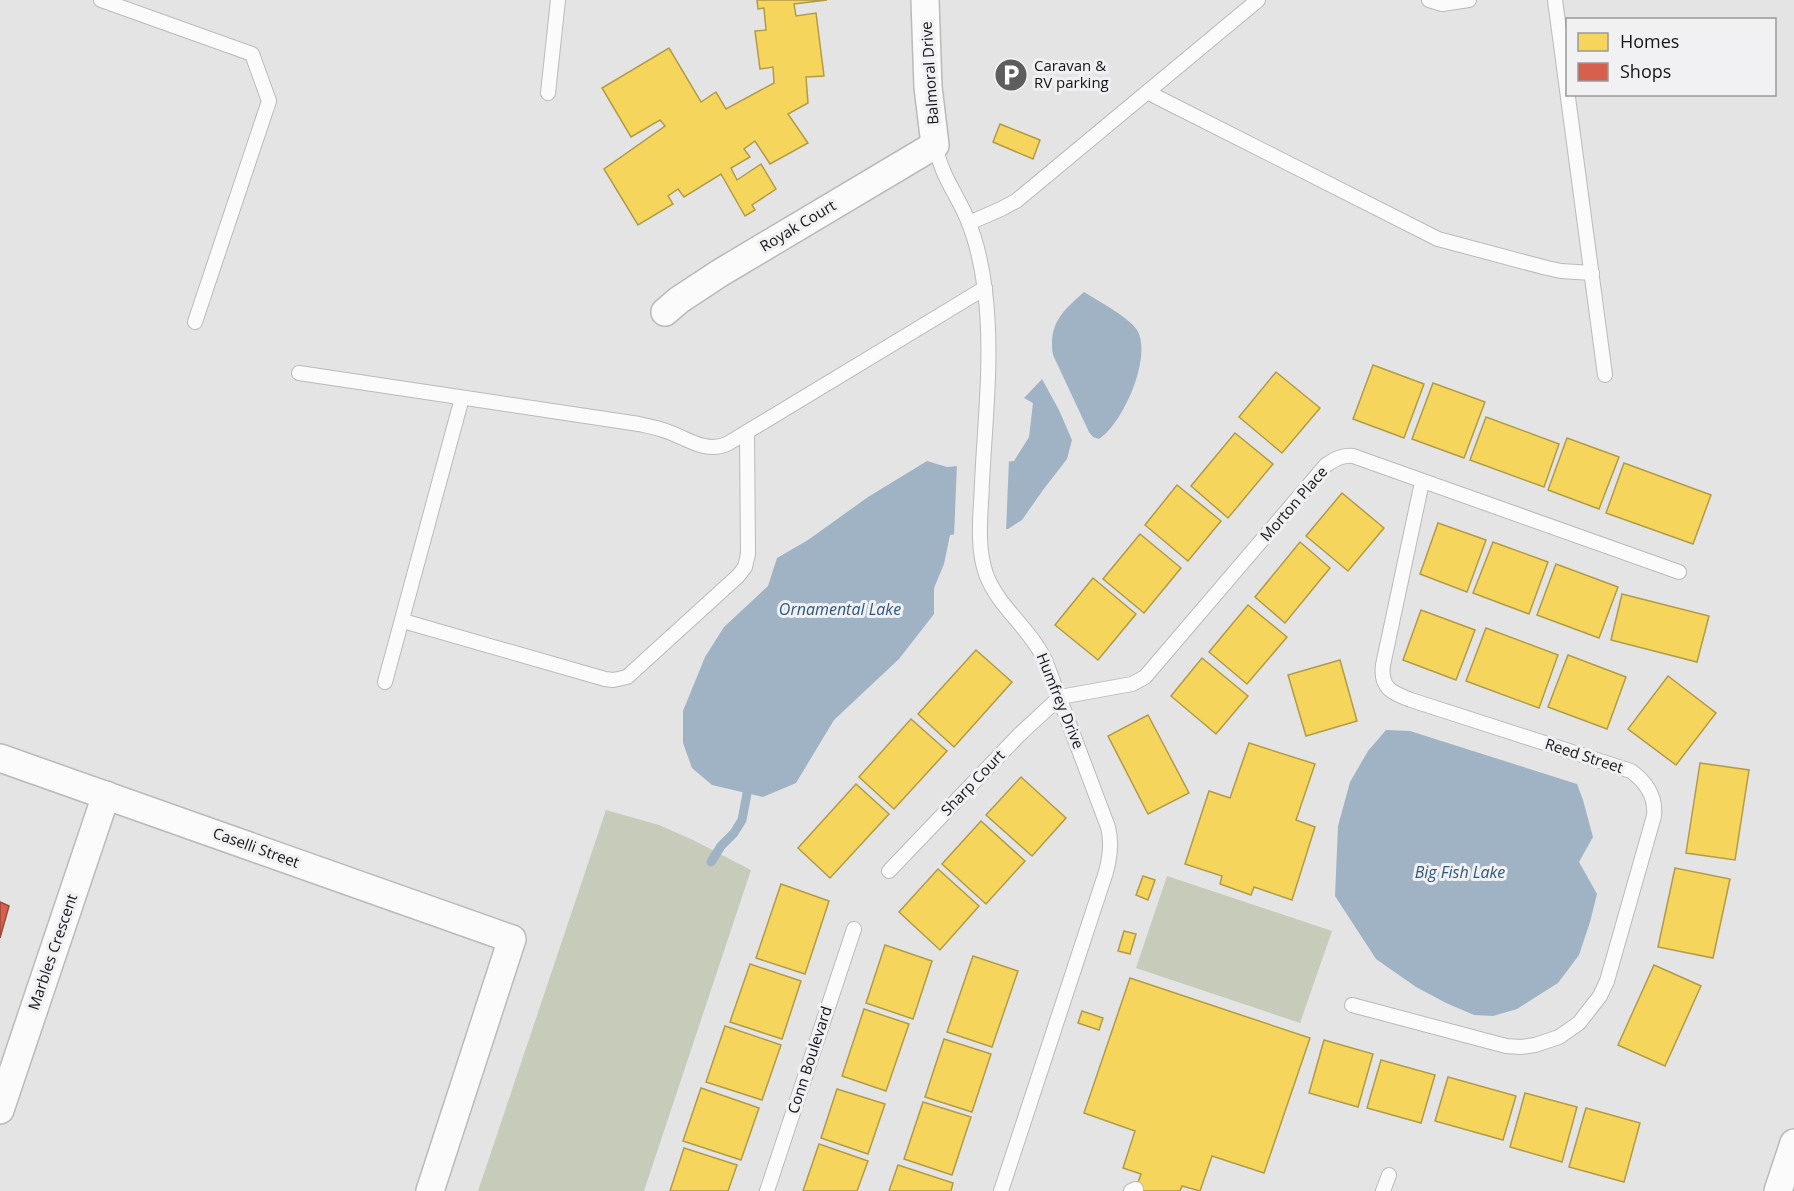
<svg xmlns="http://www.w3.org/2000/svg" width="1794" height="1191" font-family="'Open Sans',sans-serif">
	<rect width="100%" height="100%" fill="#e4e4e5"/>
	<!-- green -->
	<g fill="#c6cbba">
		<polygon points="606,810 659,825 693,840 751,870 644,1191 478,1191"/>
		<polygon points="1167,876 1332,931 1300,1023 1136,968"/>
	</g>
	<!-- water -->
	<g fill="#9fb3c5">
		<path d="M1084,292C1097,300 1130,318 1137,330C1153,356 1123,424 1099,439L1093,437L1089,432L1053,355C1048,323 1063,311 1084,292Z"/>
		<polygon points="1042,379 1059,410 1072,440 1067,459 1043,490 1022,520 1008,529 950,535 944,564 934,588 934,614 899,659 834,720 796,783 763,797 712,785 692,768 683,743 683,711 705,657 724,627 768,586 777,558 808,540 868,497 927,461 947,467 1014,461 1029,437 1033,403 1024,398"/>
		<polygon points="1386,730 1410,731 1577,784 1583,800 1593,837 1579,862 1597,894 1590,922 1579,955 1558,983 1517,1009 1493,1016 1474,1015 1446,1003 1416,987 1376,959 1335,896 1338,826 1350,782 1368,751"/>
	</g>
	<!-- pier -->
	<polygon fill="#e4e4e5" points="1009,459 1006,532 954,537 957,463"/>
	<!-- homes -->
	<g fill="#f6d55c" stroke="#b29b47" stroke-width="1.5">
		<polygon points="757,0 827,0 794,4 796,16 816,13 824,76 806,77 808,103 788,114 808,143 770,164 755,141 744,149 750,157 731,168 737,180 761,164 776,189 752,205 755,210 745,216 721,174 684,197 678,189 668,196 673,204 638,225 604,169 665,126 660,120 631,137 602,88 669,48 701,102 716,92 726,109 774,83 773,67 760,69 755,31 766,30 764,8 758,9"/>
		<polygon points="1000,124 1040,140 1033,159 993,142"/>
		<polygon points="1373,365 1424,384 1404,438 1353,419"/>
		<polygon points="1276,372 1320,408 1282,453 1239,417"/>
		<polygon points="1433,383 1485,402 1464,458 1412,439"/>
		<polygon points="1486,417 1559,444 1544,487 1470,460"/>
		<polygon points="1235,433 1273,464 1228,518 1191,486"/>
		<polygon points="1567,438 1619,457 1599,509 1548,490"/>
		<polygon points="1624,463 1711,495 1693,544 1606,513"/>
		<polygon points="1177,485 1221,521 1188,561 1145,525"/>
		<polygon points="1342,493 1384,528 1348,571 1306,536"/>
		<polygon points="1438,523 1486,540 1467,592 1420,574"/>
		<polygon points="1140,534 1181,568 1144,613 1103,579"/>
		<polygon points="1300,542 1330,568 1285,623 1255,597"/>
		<polygon points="1493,542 1548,562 1529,614 1473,593"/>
		<polygon points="1556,564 1618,587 1599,638 1537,615"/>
		<polygon points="1093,578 1136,614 1098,660 1055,625"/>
		<polygon points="1622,594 1709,616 1697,662 1611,640"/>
		<polygon points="1248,605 1287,637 1247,684 1209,652"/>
		<polygon points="1421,610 1475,630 1456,680 1403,660"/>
		<polygon points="1486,628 1558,655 1539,708 1466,681"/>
		<polygon points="976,650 1012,682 954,747 918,714"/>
		<polygon points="1568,655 1626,677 1607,729 1548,707"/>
		<polygon points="1202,658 1248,696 1216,734 1171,696"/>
		<polygon points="1340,660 1357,721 1306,736 1288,675"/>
		<polygon points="1668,676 1716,713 1676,765 1628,729"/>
		<polygon points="1148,715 1189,793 1148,814 1108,736"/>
		<polygon points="911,719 947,751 894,809 859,777"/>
		<polygon points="1249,743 1315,764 1296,820 1315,827 1292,900 1254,887 1251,895 1220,884 1222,876 1185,864 1209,791 1230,798"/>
		<polygon points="1700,763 1749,770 1735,860 1686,853"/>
		<polygon points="1021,777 1066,818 1032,856 986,815"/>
		<polygon points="856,784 889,814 830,878 798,848"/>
		<polygon points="981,821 1025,861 986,904 942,864"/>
		<polygon points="1675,868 1730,879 1713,958 1658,947"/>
		<polygon points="938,869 979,906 940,950 899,912"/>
		<polygon points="1143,876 1155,880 1148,900 1136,895"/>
		<polygon points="781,884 829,901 805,974 756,958"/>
		<polygon points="1124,931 1136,934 1130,954 1118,951"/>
		<polygon points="885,945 932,961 913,1019 866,1003"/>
		<polygon points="973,956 1018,971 992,1047 947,1032"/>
		<polygon points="750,964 801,981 782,1039 730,1022"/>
		<polygon points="1654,965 1701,986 1665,1066 1618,1045"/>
		<polygon points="1130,978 1310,1038 1264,1173 1212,1156 1200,1191 1182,1186 1180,1191 1135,1191 1141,1174 1123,1168 1135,1131 1084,1113"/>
		<polygon points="864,1009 909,1024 886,1091 842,1076"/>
		<polygon points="1082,1011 1103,1018 1099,1030 1078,1023"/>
		<polygon points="725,1026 781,1045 762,1100 706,1082"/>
		<polygon points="944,1039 991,1054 972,1112 925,1097"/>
		<polygon points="1324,1040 1373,1054 1358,1107 1309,1093"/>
		<polygon points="1381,1060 1435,1075 1421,1123 1367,1108"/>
		<polygon points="1448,1077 1516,1096 1503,1140 1435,1121"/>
		<polygon points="701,1088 759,1108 741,1160 683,1141"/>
		<polygon points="837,1089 885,1104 868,1154 821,1138"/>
		<polygon points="1525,1093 1577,1107 1562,1162 1510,1147"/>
		<polygon points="923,1102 971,1117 952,1175 904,1159"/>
		<polygon points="1586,1108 1640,1123 1624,1182 1569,1167"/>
		<polygon points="819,1144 868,1161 857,1191 803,1191"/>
		<polygon points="684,1148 737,1165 728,1191 670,1191"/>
		<polygon points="898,1165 953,1183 951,1191 889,1191"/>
	</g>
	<!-- shops -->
	<polygon fill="#d6604d" stroke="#9c493c" stroke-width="1.5" points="0,902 9,906 0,938"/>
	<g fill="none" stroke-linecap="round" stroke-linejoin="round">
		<!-- stream -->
		<polyline stroke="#9fb3c5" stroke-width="9" points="711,862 721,846 734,833 742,820 749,783"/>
		<!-- service casing -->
		<g stroke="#bababb" stroke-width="16">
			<g id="service">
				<polyline points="101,0 252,54 269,101 195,322"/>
				<polyline points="1429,0 1442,4 1469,0"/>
				<polyline points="1555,0 1605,375"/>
				<polyline points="1147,92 1438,239 1547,268 1561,271 1592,273"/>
				<polyline points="548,93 558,0"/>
				<path d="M935,145C941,174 954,190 966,216C976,239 982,266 985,291C993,354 985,419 982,483C981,513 976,545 986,574C998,607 1029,627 1045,660L1108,827C1112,842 1110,857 1106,872L1001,1191"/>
				<polyline points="969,223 1001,209 1016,201 1258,0"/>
				<path d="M299,373L639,424C647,426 655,427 663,430C684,436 704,454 727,444L985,288"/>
				<polyline points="403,621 605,679 613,680 627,677 738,576 745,567 748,554 747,432"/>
				<polyline points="385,682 462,398"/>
				<path d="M889,871L1019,735L1060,697L1132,684L1145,677L1326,465C1335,459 1342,455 1353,456L1679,572"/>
				<path d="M1352,1005L1506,1046L1521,1047L1535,1045L1559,1037L1579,1023L1600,996L1607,981L1654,816C1656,797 1646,782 1631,771L1411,700C1392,693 1380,688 1383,665L1422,482"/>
				<polyline points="767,1191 854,929"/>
				<polyline points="1131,1191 1136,1189"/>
				<polyline points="1383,1191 1389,1175"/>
			</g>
		</g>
		<!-- minor casing -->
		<g stroke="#bababb" stroke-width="30">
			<g id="minor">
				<polyline points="665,312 679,300 720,273 935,145 928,87 925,0"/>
				<polyline points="0,758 512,939 430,1191"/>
				<polyline points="0,1110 106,795"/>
				<polyline points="1778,1191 1794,1143"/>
			</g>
		</g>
		<!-- service -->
		<use href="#service" stroke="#fbfbfb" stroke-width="14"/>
		<!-- minor -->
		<use href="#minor" stroke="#fbfbfb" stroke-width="27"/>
	</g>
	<!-- icons -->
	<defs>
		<g id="parking-disc" transform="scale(1.725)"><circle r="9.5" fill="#5d5d5e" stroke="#f1f1f3"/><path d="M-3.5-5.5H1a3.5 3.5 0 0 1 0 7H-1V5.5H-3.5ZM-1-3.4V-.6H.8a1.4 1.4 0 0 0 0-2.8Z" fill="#fff"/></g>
	</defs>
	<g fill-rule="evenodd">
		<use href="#parking-disc" x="1011" y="75"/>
	</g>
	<g text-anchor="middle" stroke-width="6" stroke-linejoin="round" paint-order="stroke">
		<!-- poi labels -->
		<g font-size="15" fill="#141415" stroke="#f1f1f3" text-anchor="start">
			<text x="1034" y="71">Caravan &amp;<tspan x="1034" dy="17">RV parking</tspan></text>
		</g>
		<!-- street labels -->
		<g font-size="15" fill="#141415" stroke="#f1f1f3">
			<text transform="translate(930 73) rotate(-94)" y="5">Balmoral Drive</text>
			<text transform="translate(798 226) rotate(-31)" y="5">Royak Court</text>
			<text transform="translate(1294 504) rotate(-49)" y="5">Morton Place</text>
			<text transform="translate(1060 701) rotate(68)" y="5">Humfrey Drive</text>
			<text transform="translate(1584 756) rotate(18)" y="5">Reed Street</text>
			<text transform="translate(973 783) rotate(-46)" y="5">Sharp Court</text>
			<text transform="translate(256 848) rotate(20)" y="5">Caselli Street</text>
			<text transform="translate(53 952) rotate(-71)" y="5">Marbles Crescent</text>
			<text transform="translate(810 1060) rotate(-72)" y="5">Conn Boulevard</text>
		</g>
		<!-- water labels -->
		<g font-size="16" font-style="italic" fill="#2c587d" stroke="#f1f1f3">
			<text x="840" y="615">Ornamental Lake</text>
			<text x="1460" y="878">Big Fish Lake</text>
		</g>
	</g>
	<!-- legend -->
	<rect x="1566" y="18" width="210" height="78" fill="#f1f1f3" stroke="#99999a" stroke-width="1.5"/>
	<rect x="1578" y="33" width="30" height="18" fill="#f6d55c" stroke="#99999a" stroke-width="1.5"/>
	<text x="1620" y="48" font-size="18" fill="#141415">Homes</text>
	<rect x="1578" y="63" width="30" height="18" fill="#d6604d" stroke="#99999a" stroke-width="1.5"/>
	<text x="1620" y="78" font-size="18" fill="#141415">Shops</text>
</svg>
